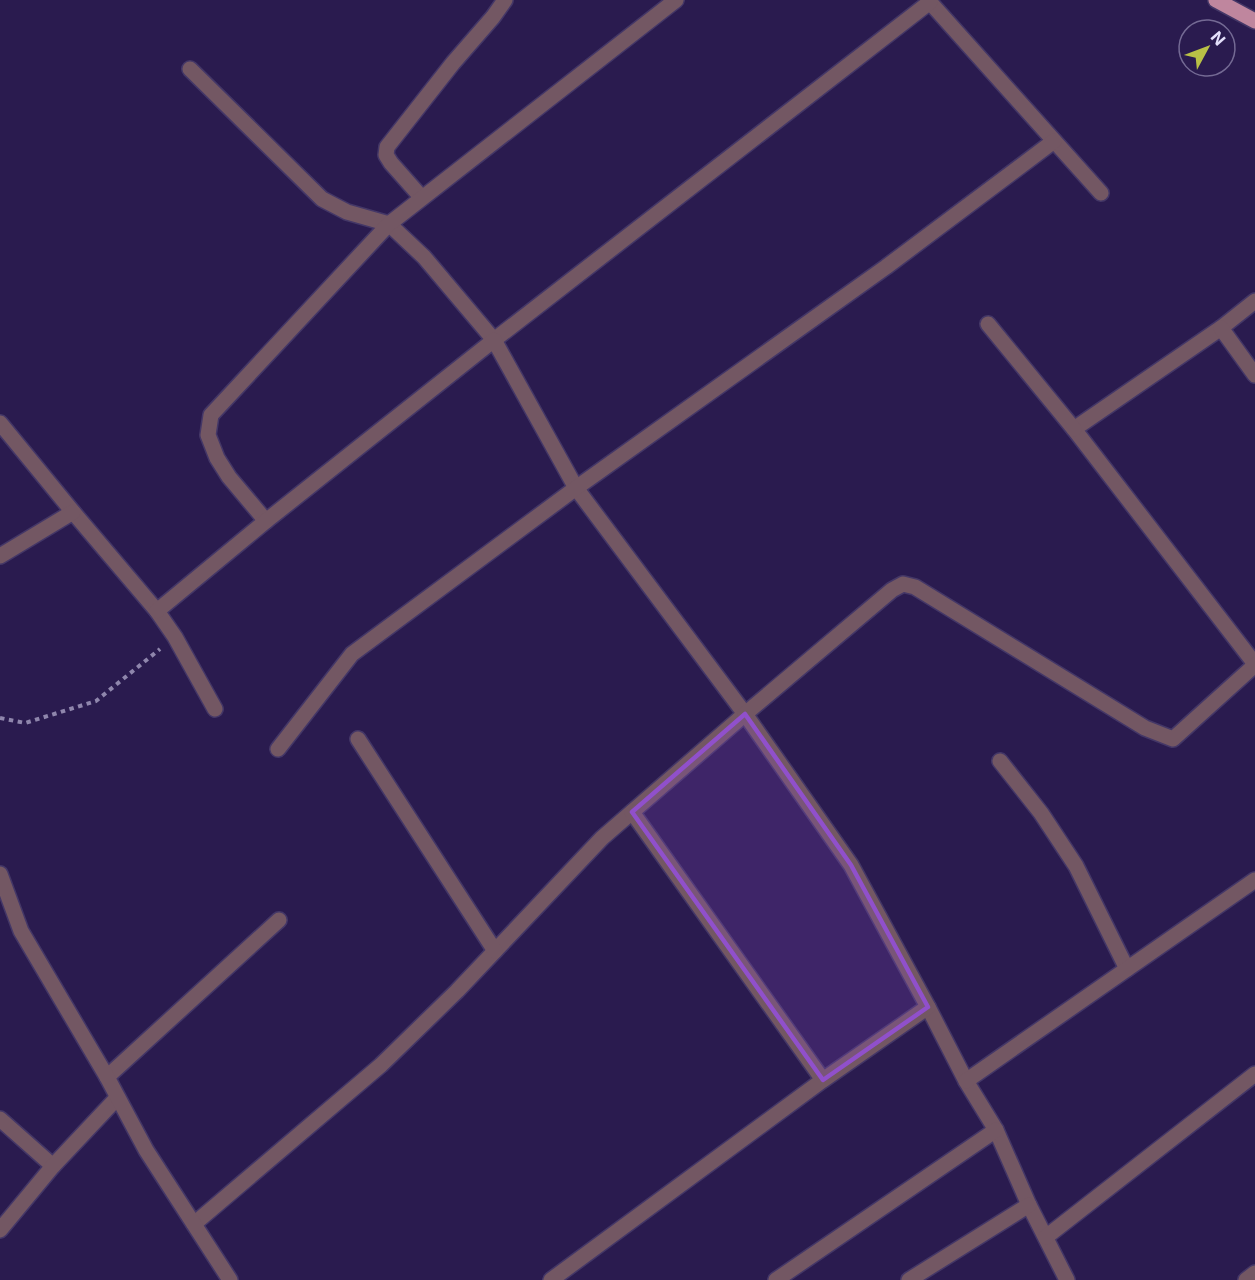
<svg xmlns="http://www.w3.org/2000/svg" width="1255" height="1280" font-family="Inter,sans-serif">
	<rect width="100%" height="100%" fill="#2a1b4f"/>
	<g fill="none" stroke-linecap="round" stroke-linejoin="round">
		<!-- minor casing -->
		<g stroke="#443767" stroke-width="18">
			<g id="minor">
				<polyline points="928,0 1101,193"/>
				<polyline points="190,69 322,199 347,212 389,224 424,257 494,340 930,2"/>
				<polyline points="422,198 391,163 386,155 387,147 453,63 493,17 505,0"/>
				<polyline points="1255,301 1221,328 1074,429 1255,664"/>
				<polyline points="988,324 1074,429"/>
				<polyline points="1221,328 1255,375"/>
				<polyline points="0,423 73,512 157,611 175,637 215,709"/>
				<polyline points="266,521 229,477 217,458 208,435 211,415 389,224 676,0"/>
				<polyline points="0,556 73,512"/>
				<polyline points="157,611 266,521 494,340 576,488 745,714 602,838 457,991 381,1065 194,1224"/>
				<polyline points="358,739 495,951"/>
				<polyline points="278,749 352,654 576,488 886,267 1054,141"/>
				<polyline points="1000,761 1041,813 1076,866 1127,969"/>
				<polyline points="632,812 823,1080"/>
				<polyline points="928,1007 966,1081 996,1130 1029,1205 1067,1280"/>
				<polyline points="107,1077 279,920"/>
				<polyline points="966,1081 1255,880"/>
				<polyline points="0,1119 53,1166"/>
				<polyline points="0,1230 53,1166 117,1098"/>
				<polyline points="1046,1237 1255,1074"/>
				<polyline points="551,1280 823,1080 928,1007 851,865 745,714 892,590 903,584 915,587 1145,728 1173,739 1255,665"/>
				<polyline points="776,1280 996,1130"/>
				<polyline points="909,1280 1029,1205"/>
				<polyline points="1246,1280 1255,1273"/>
			</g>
		</g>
		<!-- tertiary casing -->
		<g stroke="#443767" stroke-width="18">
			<polyline id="tertiary" points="0,874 21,931 107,1077 146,1150 230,1280"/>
		</g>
		<!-- primary casing -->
		<g stroke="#443767" stroke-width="18">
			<polyline id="primary" points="1216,0 1255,21"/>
		</g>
		<!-- path -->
		<polyline stroke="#8f86ac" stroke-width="4" stroke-dasharray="4.5 4.5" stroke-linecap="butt" points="0,718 25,723 96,701 160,649"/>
		<!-- minor -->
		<use href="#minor" stroke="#735763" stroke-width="15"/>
		<!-- tertiary -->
		<use href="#tertiary" stroke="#735763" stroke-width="15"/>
		<!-- primary -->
		<use href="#primary" stroke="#bf869e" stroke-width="15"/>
	</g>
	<!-- marked area -->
	<path fill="#9050cb" fill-opacity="0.2" stroke="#9050cb" stroke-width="4.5" stroke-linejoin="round" d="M745,714L851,865L928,1007L823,1080L632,812Z"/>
	<!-- north arrow -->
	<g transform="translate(1207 48) rotate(49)"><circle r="28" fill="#2a1b4f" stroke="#746a94" stroke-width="1.5"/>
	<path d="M0-4.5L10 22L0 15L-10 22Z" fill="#b9c046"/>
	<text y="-9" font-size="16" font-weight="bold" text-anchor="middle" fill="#e4e0fb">N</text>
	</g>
</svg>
